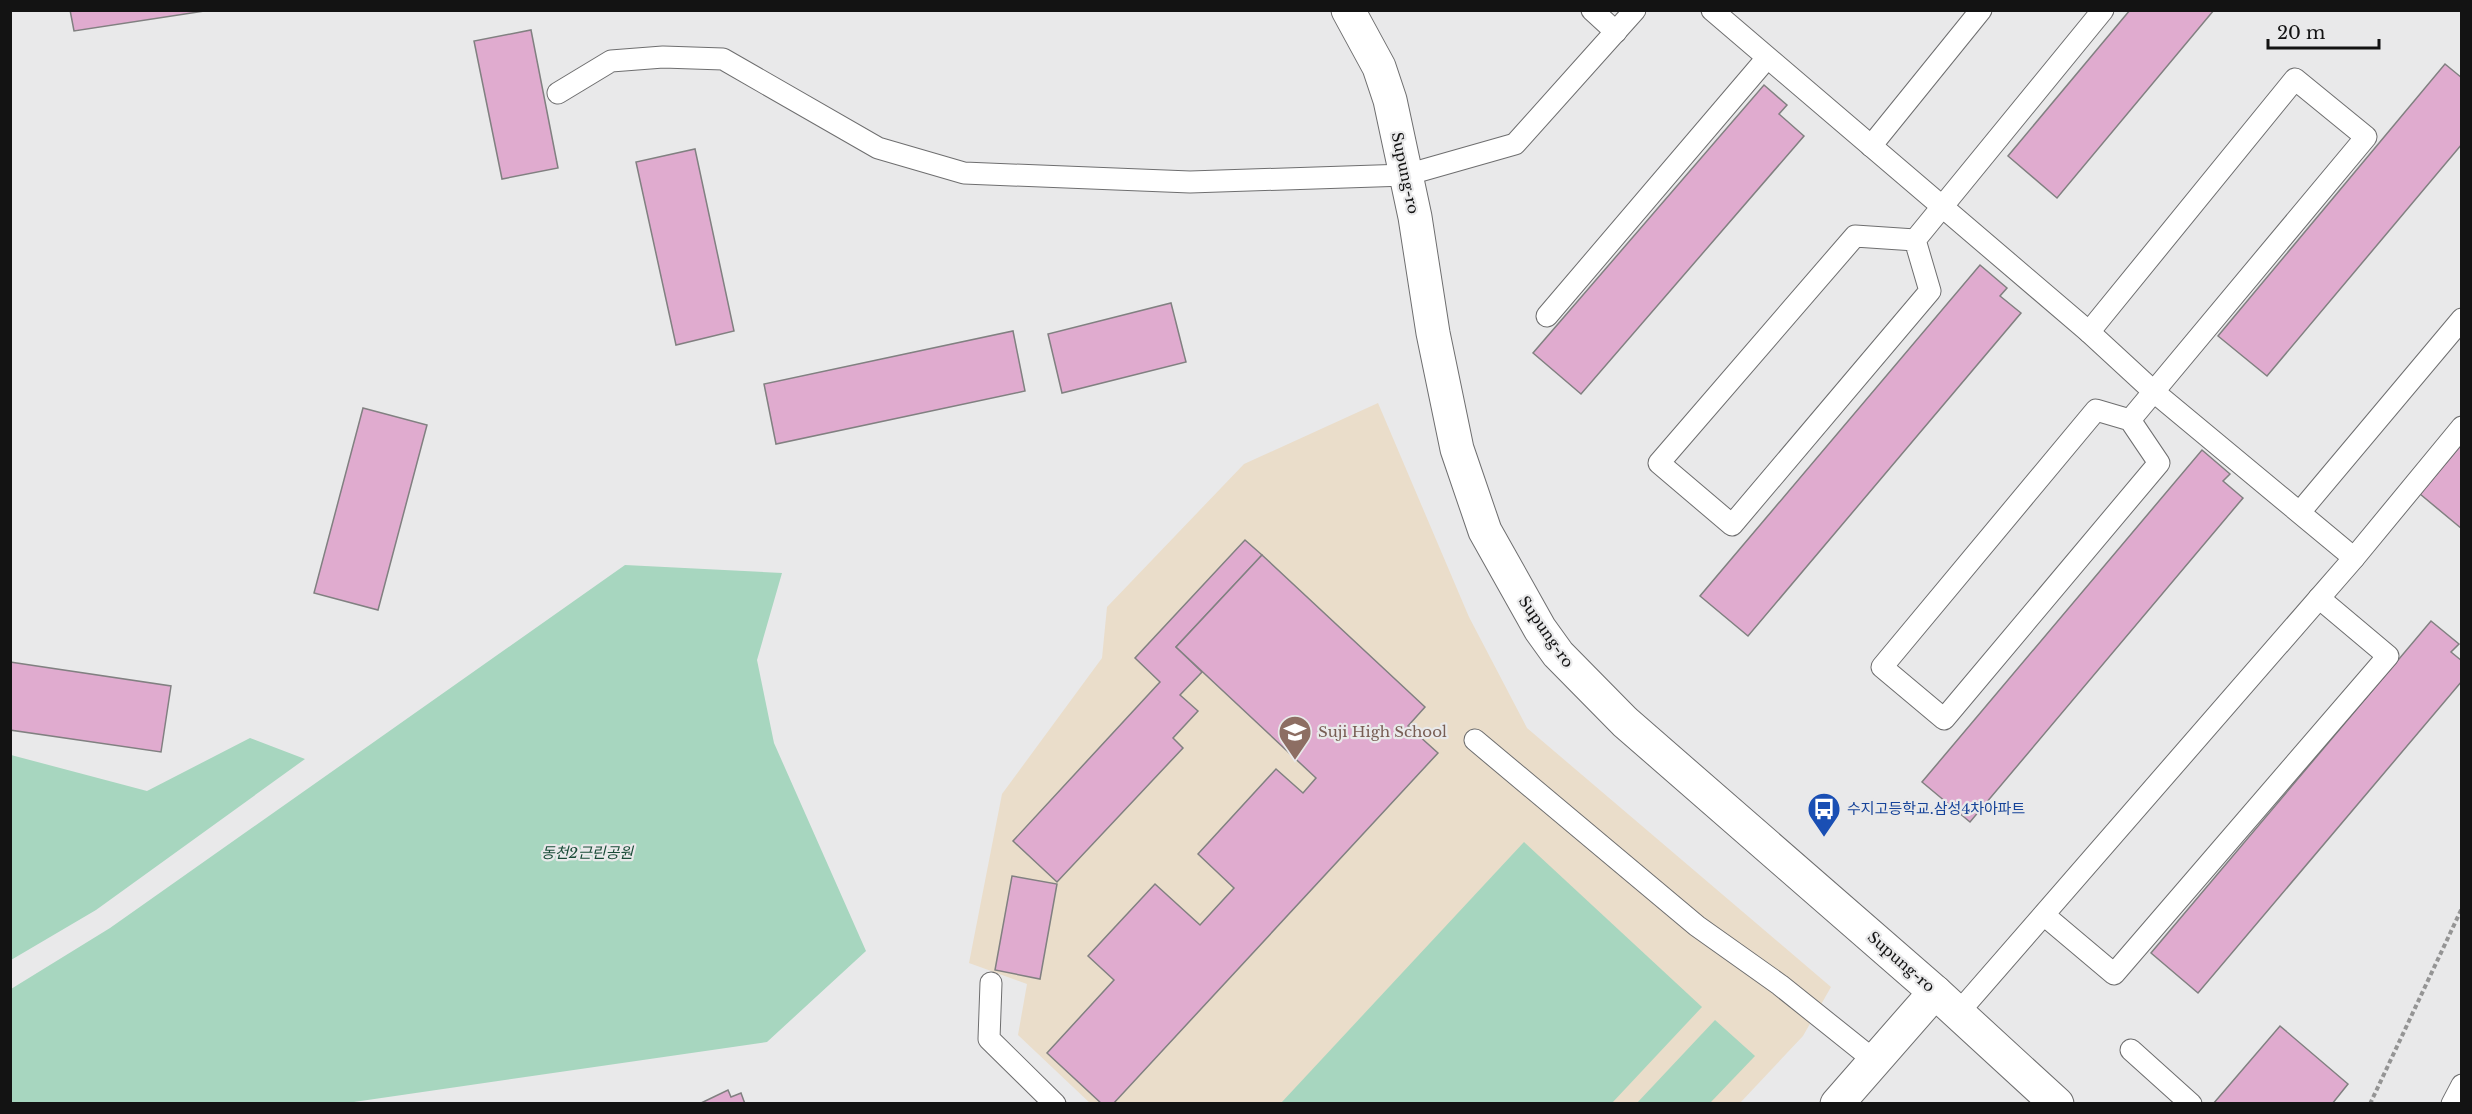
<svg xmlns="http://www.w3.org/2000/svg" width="2472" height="1114" font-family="'Libre Baskerville','Noto Sans KR',serif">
	<rect width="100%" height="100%" fill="#e9e9ea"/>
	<!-- education -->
	<polygon fill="#eaddca" points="1378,403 1469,617 1527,728 1831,987 1803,1036 1740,1103 1091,1104 1018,1035 1027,984 969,963 1002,794 1102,658 1107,607 1244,464"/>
	<!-- green -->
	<g fill="#a7d6bf">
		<polygon points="625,565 782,573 757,660 774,743 866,951 767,1042 347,1103 11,1103 11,989 110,928"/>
		<polygon points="250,738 305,759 96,910 11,960 11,755 147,791"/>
		<polygon points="1524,842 1702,1007 1612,1103 1281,1103"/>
		<polygon points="1715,1020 1755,1056 1710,1103 1637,1103"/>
	</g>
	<!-- building -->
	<g fill="#e0abcf" stroke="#818081" stroke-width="1.5">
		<polygon points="70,10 211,10 74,31"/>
		<polygon points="2130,10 2214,10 2057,198 2008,156"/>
		<polygon points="531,30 558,168 502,179 474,41"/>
		<polygon points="2445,64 2462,78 2462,144 2267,376 2218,336"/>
		<polygon points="1764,85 1787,105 1779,114 1804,136 1581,394 1533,353"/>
		<polygon points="695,149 734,331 676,345 636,162"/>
		<polygon points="1980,265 2007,288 2000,296 2021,313 1748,636 1700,596"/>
		<polygon points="1171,303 1186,362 1062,393 1048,334"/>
		<polygon points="1013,331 1025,391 776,444 764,384"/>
		<polygon points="363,408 427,425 378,610 314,593"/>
		<polygon points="2462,444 2462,529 2420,494"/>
		<polygon points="2202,450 2230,474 2223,481 2243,498 1970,822 1922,782"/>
		<polygon points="1245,540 1262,555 1176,647 1202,672 1180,695 1198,711 1173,738 1183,748 1057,882 1013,841 1160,682 1135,658"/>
		<polygon points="1262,555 1425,707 1408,726 1438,753 1113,1104 1102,1104 1047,1053 1114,980 1088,956 1155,884 1200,925 1234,888 1198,854 1276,769 1303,793 1316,778 1176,647"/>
		<polygon points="2431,621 2459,644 2451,652 2462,661 2462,681 2198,993 2151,953"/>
		<polygon points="10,662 171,686 161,752 10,730"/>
		<polygon points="1012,876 1057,884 1040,979 995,970"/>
		<polygon points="2280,1026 2348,1084 2332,1104 2213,1104"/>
		<polygon points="728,1090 731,1097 741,1093 745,1104 699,1104"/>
	</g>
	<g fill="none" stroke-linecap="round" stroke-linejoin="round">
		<!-- service casing -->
		<g stroke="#6e6e6f" stroke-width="23">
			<g id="service">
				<polyline points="1592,10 1616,32"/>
				<polyline points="1712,10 2089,332 2153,391 2354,558"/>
				<polyline points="558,93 611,61 663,57 723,59 878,148 964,173 1190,182 1406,175 1515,144 1635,10"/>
				<polyline points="1871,146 1981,10"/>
				<polyline points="1915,240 1930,291 1732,525 1659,463 1855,236 1915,240 2103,10"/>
				<polyline points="1547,316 1767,58"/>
				<polyline points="2089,332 2295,79 2366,137 2130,420"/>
				<polygon points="2096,410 2130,420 2159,463 1944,719 1882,667"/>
				<polyline points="2300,512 2462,319"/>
				<polyline points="1475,740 1697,926 1780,985 1875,1061"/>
				<polyline points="2044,915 2114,974 2388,656 2319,598"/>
				<polyline points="991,983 989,1039 1055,1104"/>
				<polyline points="1958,1013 2354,558 2462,427"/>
				<polyline points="2131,1050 2191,1104"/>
				<polyline points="2452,1104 2462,1085"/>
			</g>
		</g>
		<!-- tertiary casing -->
		<g stroke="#6e6e6f" stroke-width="35">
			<g id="tertiary">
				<polyline points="1348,10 1379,67 1390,100 1415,217 1433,333 1457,449 1485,531 1540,629 1558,654 1625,722 1935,992 2057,1104"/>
				<polyline points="1837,1104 1935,992"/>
			</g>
		</g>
		<!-- path -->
		<polyline stroke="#949494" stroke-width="4" stroke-dasharray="4.5 3" stroke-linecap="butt" points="2370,1104 2462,908"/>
		<!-- service -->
		<use href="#service" stroke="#fff" stroke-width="21"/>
		<!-- tertiary -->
		<use href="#tertiary" stroke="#fff" stroke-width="33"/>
	</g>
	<!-- icons -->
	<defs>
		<g id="school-pin" transform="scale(1.725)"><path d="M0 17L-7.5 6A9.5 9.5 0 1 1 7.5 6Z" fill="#8d6e63" stroke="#e9e9ea"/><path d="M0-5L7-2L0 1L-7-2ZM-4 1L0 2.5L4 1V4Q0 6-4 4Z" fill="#fff"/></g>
		<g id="bus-pin" transform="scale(1.725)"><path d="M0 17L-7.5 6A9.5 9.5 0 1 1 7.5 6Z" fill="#1a4fb4" stroke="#e9e9ea"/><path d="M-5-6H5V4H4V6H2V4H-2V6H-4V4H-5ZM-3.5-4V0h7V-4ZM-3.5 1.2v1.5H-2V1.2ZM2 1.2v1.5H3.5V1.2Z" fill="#fff"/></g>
	</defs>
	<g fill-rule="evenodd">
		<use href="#school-pin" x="1295" y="732"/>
		<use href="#bus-pin" x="1824" y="809"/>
	</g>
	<g text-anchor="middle" stroke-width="4.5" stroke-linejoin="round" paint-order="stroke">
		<!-- street labels -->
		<g font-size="15" fill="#131313" stroke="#e9e9ea">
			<text transform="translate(1405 173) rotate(78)" y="5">Supung-ro</text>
			<text transform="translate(1546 632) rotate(55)" y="5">Supung-ro</text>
			<text transform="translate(1901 962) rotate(41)" y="5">Supung-ro</text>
		</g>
		<!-- education labels -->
		<g font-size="15" fill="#785e54" stroke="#e9e9ea" text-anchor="start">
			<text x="1318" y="737">Suji High School</text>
		</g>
		<!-- transit labels -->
		<g font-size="15" fill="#164399" stroke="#e9e9ea" text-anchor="start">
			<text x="1847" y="814">수지고등학교.삼성4차아파트</text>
		</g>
		<!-- park labels -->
		<g font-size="15" font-style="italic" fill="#194b37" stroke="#e9e9ea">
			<text x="587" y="858">동천2근린공원</text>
		</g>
	</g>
	<!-- border -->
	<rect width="2472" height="1114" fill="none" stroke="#131313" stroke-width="24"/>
	<!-- scale -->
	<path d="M2268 39v9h111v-9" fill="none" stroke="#131313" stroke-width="3"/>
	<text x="2277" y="39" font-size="18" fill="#131313" stroke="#e9e9ea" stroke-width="4.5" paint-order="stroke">20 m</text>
</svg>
